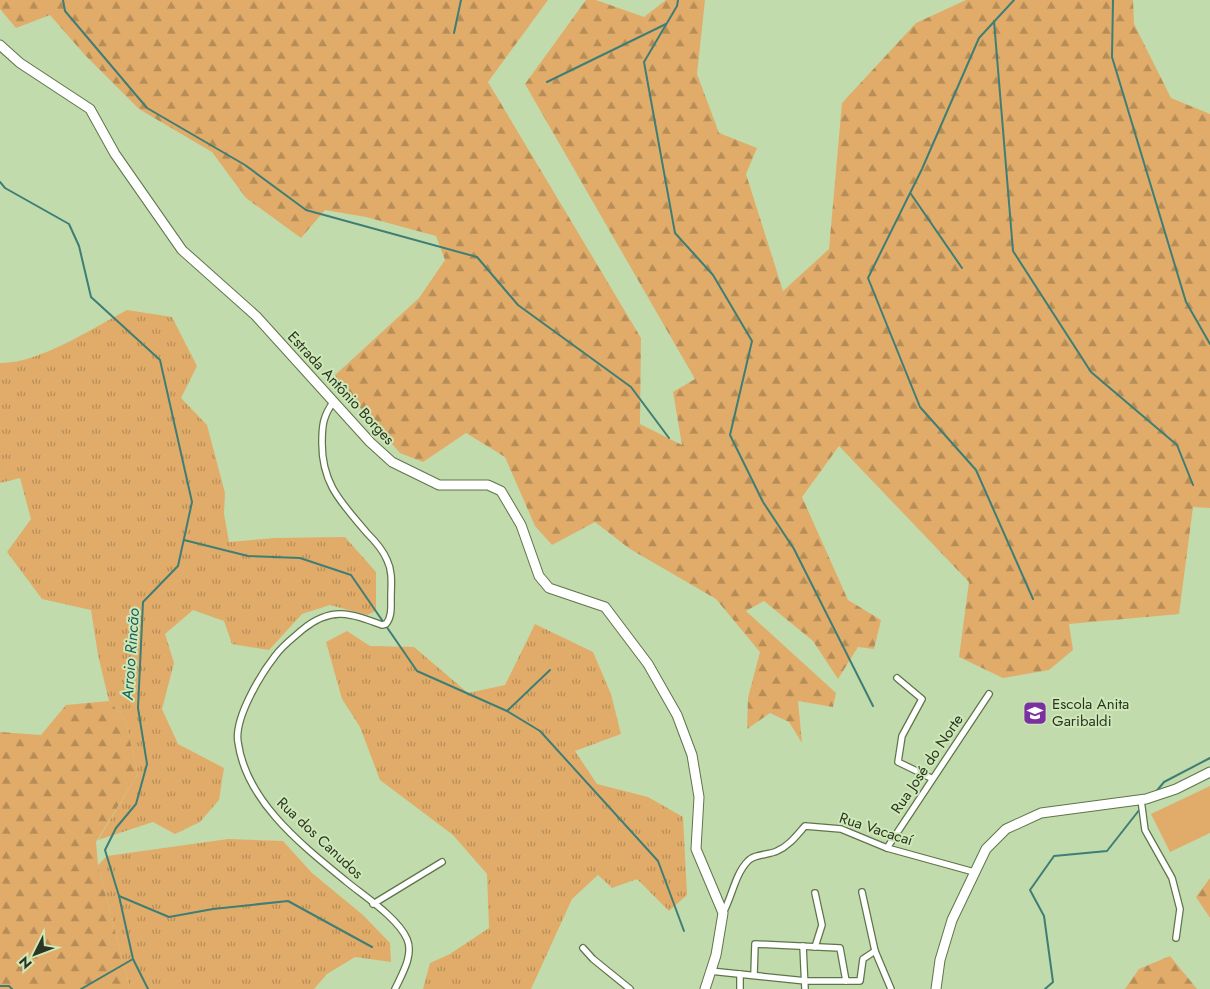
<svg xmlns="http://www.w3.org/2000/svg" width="1210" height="989" font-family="Jost,sans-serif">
	<defs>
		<pattern id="grass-tufts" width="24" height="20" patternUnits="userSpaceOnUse" patternTransform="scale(1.25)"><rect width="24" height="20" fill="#e1ac6a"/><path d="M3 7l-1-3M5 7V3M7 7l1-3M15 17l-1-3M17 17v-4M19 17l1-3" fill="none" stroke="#b78d57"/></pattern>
		<pattern id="forest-firs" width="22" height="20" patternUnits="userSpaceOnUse" patternTransform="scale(1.25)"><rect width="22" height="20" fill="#e1ac6a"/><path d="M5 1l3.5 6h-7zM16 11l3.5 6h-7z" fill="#b78d57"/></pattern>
	</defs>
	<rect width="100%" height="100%" fill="#c1dbac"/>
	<!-- grass -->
	<g fill="url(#grass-tufts)">
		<path d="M127,310L172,317L197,366L181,398L207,425L225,493L224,514L229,542L275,538L345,537L376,572V611L367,615L330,605L302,614L269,650L232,644L224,621L193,610L165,634L174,663L162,709L178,744L224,768L219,800L200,822L175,834L153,822L98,840L138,774L125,719L109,701L98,655L91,610L42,599L7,552L31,519L20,478L0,483V363C38,364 93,328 127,310Z"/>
		<polygon points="535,624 593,652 611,694 621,734 575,751 597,784 648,797 683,817 687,895 669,911 637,879 612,888 598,875 572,899 531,989 423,989 430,963 450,954 489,928 487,874 453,835 380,780 360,727 342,699 326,642 347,631 370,646 414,647 468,693 505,685"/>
		<polygon points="228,839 283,841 312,873 363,915 390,943 391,962 355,957 327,974 314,989 130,989 98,865 107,856"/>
	</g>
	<!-- forest -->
	<g fill="url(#forest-firs)">
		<polygon points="0,0 548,0 488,82 641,338 640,424 682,445 673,392 695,379 525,84 586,0 596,0 644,17 666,0 705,0 697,74 719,133 757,148 746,174 783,291 829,249 842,103 916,23 966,0 1133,0 1134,24 1171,98 1210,114 1210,508 1193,507 1179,614 1069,624 1073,650 1049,670 1003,678 959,657 969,582 839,446 802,497 848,600 881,620 874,649 858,647 838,679 813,641 764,601 746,611 836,693 833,707 798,701 802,743 789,722 770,713 747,729 748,698 760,652 716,599 630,549 595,522 552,545 535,526 505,457 466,433 423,462 400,453 333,377 419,298 445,260 436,236 366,217 325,210 301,238 246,198 212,152 139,109 84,54 50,15 16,28 0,9"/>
		<polygon points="109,701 125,719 138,774 96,842 98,865 130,989 0,989 0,732 41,735 66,705"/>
		<polygon points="1210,878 1210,918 1196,897"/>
		<polygon points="1170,956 1197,989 1125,989 1139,969"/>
	</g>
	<!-- garden -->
	<polygon fill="#e1ac6a" points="1210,786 1210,833 1170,852 1151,814"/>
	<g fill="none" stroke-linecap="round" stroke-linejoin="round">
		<!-- stream -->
		<g stroke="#3e7e75" stroke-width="2">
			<polyline points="63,0 65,11 147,108 245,165 306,210 477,257 518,305 631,387 669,438"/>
			<polyline points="678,0 677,6 644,62 675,233 713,275 752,341 730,435 763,502 794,549 873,706"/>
			<polyline points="1014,0 979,38 922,169 868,278 920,407 976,470 1033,599"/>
			<polyline points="1113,0 1112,57 1186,302 1210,344"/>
			<polyline points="994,21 1013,251 1091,372 1177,445 1193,485"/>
			<polyline points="454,33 461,0"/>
			<polyline points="547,82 666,24"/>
			<polyline points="0,182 5,188 69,224 79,246 91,297 160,360 192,502 178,566 143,602 138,708 147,764 136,804 116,828 105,850 119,896 133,959 148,989"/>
			<polyline points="911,194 962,268"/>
			<polyline points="184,540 248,556 300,558 351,575 417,671 507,711 540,731 658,861 684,931"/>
			<polyline points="507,711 550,670"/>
			<polyline points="1155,793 1164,782 1210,758"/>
			<polyline points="119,896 169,917 213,909 288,901 372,947"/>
			<polyline points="0,986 9,986 12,989"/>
			<polyline points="81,989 133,959"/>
			<polyline points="1045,989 1053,982 1044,916 1030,890 1054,856 1107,851 1140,809"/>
		</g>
		<!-- street casing -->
		<g stroke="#5e754a" stroke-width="8">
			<g id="street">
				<path d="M334,401C323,416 322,425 322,443C322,485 342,503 367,533C375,541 383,550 387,560C393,572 391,585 391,598C391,607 392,617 386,624L382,625C350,613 331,606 302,630C293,638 282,646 275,656C261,674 234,718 238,742C246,802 303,846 347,882C364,896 398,918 407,939C414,955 402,974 395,989"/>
				<polyline points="897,678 922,699 902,736 898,762 931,778"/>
				<polyline points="1141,800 1145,830 1172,878 1180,909 1176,938"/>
				<polyline points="887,848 989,694"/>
				<polyline points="862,892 875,951 891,989"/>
				<polyline points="815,893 822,925 815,947"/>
				<polyline points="373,904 442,862"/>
				<path d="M723,913C732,897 735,874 748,861C754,854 769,855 777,851C789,846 797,835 805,826L841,829L887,848L974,872"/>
				<polyline points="803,946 805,989"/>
				<polyline points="583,948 593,959 630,989"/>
				<polyline points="710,971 806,981 860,981 863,959 875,951"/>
				<polyline points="740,974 740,989"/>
				<polyline points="754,975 755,944 840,948 846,981"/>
			</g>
		</g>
		<!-- secondary casing -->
		<g stroke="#5e754a" stroke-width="11">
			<g id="secondary">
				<polyline points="0,45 20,63 90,109 115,154 182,250 256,316 370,442 392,462 439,485 488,485 501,491 521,525 539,576 549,588 605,607 648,664 677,715 692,755 699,797 696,849 723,913 716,955 705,989"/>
				<polyline points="936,989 940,960 952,920 986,849 1006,829 1041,813 1146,799 1176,789 1210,772"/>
			</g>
		</g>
		<!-- street -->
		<use href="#street" stroke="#fff" stroke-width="5.5"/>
		<!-- secondary -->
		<use href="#secondary" stroke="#fff" stroke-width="9"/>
	</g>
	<!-- icons -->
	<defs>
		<g id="school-square" transform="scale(1.25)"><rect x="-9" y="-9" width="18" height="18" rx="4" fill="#7b30a2" stroke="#cee8b8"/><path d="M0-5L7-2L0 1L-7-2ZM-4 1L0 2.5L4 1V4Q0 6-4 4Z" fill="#fff"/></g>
	</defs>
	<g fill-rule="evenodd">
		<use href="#school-square" x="1035" y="713"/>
	</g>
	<g text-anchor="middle" stroke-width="4" stroke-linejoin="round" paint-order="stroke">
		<!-- street labels -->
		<g font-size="15" fill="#2b3522" stroke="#cee8b8">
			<text transform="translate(341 388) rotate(47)" y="5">Estrada Antônio Borges</text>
			<text transform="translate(927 764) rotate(-56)" y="5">Rua José do Norte</text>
			<text transform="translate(876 829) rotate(18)" y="5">Rua Vacacaí</text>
			<text transform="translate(320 838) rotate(43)" y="5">Rua dos Canudos</text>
		</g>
		<!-- poi labels -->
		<g font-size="15" fill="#2b3522" stroke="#cee8b8" text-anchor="start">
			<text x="1052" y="709">Escola Anita<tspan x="1052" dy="17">Garibaldi</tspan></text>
		</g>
		<!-- water labels -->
		<g font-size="16" font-style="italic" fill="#19605d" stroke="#cee8b8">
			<text transform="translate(130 654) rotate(-86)" y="6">Arroio Rincão</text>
		</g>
	</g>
	<!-- north arrow -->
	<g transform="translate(35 954) rotate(228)" stroke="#cee8b8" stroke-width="4" paint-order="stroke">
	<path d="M0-4L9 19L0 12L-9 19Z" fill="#2b3522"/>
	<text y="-8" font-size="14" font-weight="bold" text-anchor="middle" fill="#2b3522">N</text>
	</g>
</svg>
